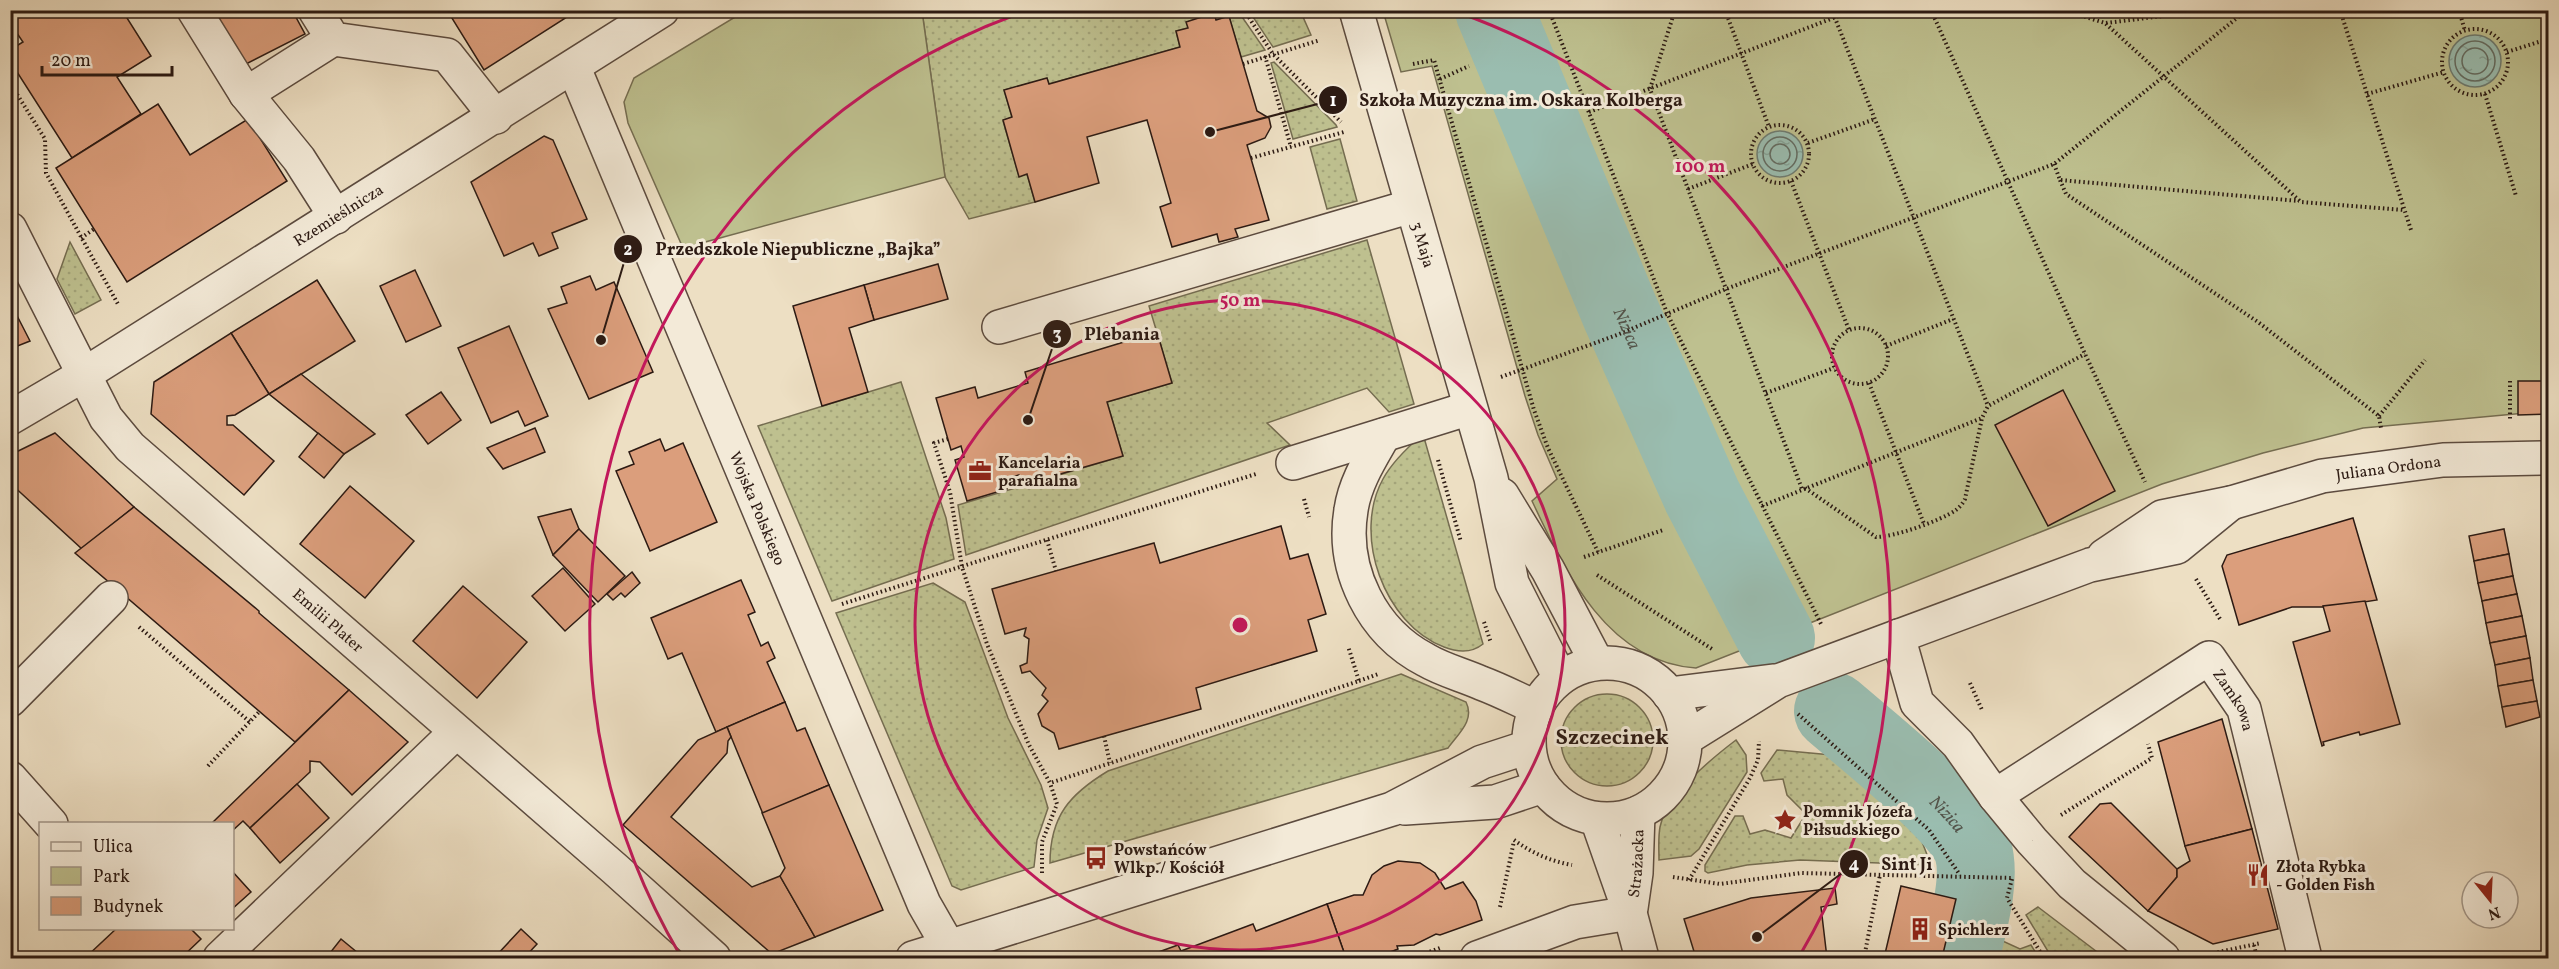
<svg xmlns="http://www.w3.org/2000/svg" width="2559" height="969" font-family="Vollkorn,serif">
	<defs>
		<pattern id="grass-dots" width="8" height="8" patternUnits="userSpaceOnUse" patternTransform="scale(1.5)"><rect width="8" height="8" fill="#bec08f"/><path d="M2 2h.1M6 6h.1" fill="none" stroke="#a3a47a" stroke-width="1.8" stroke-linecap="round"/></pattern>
		<pattern id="water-ripples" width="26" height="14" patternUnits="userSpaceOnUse" patternTransform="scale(1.5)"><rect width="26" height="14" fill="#9abdb0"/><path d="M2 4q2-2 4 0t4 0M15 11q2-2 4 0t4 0" fill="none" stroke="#85a296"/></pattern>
	</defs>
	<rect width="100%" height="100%" fill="#eddfc3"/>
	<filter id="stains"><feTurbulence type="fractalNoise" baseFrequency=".00333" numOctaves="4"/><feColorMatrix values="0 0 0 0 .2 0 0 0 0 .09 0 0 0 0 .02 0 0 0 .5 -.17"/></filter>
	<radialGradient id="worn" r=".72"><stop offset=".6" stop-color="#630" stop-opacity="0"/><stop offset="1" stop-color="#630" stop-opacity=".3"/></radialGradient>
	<!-- grass -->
	<g fill="url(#grass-dots)" stroke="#756d51" stroke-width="1.5">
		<polygon points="922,11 1238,11 1265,50 1241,57 1229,17 1216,20 1214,14 1187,22 1188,28 1176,31 1180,47 1049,84 1047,79 1004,90 1012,117 1003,121 1019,176 1027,174 1035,202 969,219 945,177"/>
		<polygon points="1249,11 1297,11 1303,17 1311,35 1273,47"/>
		<polygon points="1274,62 1336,125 1337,127 1293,139 1271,63"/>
		<polygon points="1340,139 1357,201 1327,209 1310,147"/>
		<polygon points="1367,240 1414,404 1389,412 1367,388 1267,423 1290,445 966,555 958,505 1123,456 1107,402 1172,383 1149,306"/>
		<polygon points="70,242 101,300 75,314 57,279"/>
		<polygon points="901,382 946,518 954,559 832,601 758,426"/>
		<path d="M1423,434L1483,644C1472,653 1457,652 1444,647C1384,624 1352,535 1383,479C1392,462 1408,447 1423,434Z"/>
		<polygon points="933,583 965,602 1008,718 1041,785 1048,808 1037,840 1034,867 961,890 952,886 836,613"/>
		<path d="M1401,674L1466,702C1475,720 1459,733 1448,748L1050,863C1050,816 1070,794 1108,771Z"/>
		<circle cx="1607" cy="740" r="46"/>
		<path d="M1736,740L1746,755L1747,772L1699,849L1691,856L1659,860C1659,850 1658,838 1660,827C1666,796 1711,759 1736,740Z"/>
		<polygon points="1777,750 1832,755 1919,834 1931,865 1800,860 1747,865 1708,873 1705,871 1705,865 1735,816 1743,816 1750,834 1765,830 1791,838 1806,814 1787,795 1783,779 1764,781 1761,773"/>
		<polygon points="2038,907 2105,958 2052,958 2026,915"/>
		<polygon points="1983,932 2020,949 2031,945 2039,958 1975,958"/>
	</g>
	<!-- park -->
	<g fill="#bec08f" stroke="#756d51" stroke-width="1.5">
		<polygon points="745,11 922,11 945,177 683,248 628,123 624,102 634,78"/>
		<path d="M1383,11H2548V411L2363,428L2263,453L2162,484L1696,668C1607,662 1566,573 1532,501L1557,479L1538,435L1525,396L1432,66L1401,72Z"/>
	</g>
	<!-- water -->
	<g fill="url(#water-ripples)" stroke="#6e7c71" stroke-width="1.5">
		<circle cx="2475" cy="61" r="26"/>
		<circle cx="1780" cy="154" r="23"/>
	</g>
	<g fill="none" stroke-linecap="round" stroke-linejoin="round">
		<!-- shore -->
		<g stroke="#636c62" stroke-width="1.5">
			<circle cx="2475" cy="61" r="20"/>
			<circle cx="2475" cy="61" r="13"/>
			<circle cx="1780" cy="154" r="17"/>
			<circle cx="1780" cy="154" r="10"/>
		</g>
		<!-- river -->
		<g stroke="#9abdb0" stroke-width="78">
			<path id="s1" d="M1494,10L1620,312L1702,496L1776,638"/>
			<path id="s2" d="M1833,711C1863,737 1964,817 1973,850C1982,880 1967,928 1960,958"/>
		</g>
	</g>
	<!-- building -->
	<g fill="#db9e7c" stroke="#2c1a13" stroke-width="1.5">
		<polygon points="10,10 122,10 151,56 117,77 141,114 72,158 10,61 10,50 23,42 10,23"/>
		<polygon points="212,10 292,10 305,34 244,65"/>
		<polygon points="456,10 578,10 484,70 450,15"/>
		<polygon points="1214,13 1216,20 1229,16 1257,111 1269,118 1271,127 1265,138 1247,145 1269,220 1235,229 1238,237 1219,242 1217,234 1172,247 1160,207 1171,203 1147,120 1087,137 1099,183 1035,202 1027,174 1019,177 1003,120 1012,117 1004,90 1047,78 1049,84 1180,47 1176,31 1188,28 1186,22"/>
		<polygon points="158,104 190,155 248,119 287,181 127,282 56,168"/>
		<polygon points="544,136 553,140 587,219 552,233 558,248 539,256 533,243 504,256 471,182"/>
		<polygon points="938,264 948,299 874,320 864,285"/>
		<polygon points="415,270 441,326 406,342 380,286"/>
		<polygon points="590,276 596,290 614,282 653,372 589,399 548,309 567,303 561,287"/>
		<polygon points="317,280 355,341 269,394 231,333"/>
		<polygon points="864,285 874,320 849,328 868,392 822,406 793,306"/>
		<polygon points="10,302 30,341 10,349"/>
		<polygon points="509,326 548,416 525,426 518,411 491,423 458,348"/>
		<polygon points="1157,332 1172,383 1107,402 1123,456 1022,485 1019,475 1004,479 1007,489 967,501 955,460 964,457 961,446 951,450 936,398 975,387 978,398 1028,383 1025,372"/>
		<polygon points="231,333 269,394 235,415 227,416 227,425 233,425 274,461 244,495 151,414 154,382"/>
		<polygon points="2548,368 2548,414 2518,415 2518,381 2542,381"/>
		<polygon points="301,374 375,434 344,454 269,394"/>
		<polygon points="2063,390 2115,491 2048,526 1995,425"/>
		<polygon points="441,392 461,420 428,444 406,415"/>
		<polygon points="535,428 545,452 503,469 487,448"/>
		<polygon points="55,433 134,507 82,549 10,483 10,455"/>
		<polygon points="318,433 344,454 324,478 299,457"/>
		<polygon points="660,439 665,451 683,443 717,522 650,551 616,471 634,464 629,452"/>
		<polygon points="350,486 414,541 365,598 300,544"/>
		<polygon points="134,507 259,611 259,613 349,690 295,742 75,553"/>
		<polygon points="571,509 579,529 553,555 538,517"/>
		<polygon points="2353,518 2377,600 2332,607 2292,607 2239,625 2222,566 2227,555"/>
		<polygon points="1281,526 1290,559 1308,554 1326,614 1308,620 1317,651 1196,688 1201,709 1059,749 1054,733 1042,726 1038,714 1048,701 1042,695 1046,688 1030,671 1022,673 1020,666 1027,663 1029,639 1024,636 1026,628 1005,634 992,589 1154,543 1160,563"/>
		<polygon points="579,529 625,576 598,602 553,555"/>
		<polygon points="2504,529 2509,554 2474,561 2469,536"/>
		<polygon points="2509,554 2513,576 2478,583 2474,561"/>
		<polygon points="563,568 595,604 565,631 532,596"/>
		<polygon points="632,572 640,583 625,597 621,593 613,600 607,594"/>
		<polygon points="2513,576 2517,594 2482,601 2478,583"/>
		<polygon points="741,580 755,612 748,615 761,646 768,642 775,658 767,662 785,702 716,732 682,653 668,659 651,618"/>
		<polygon points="463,586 527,642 477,698 413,641"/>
		<polygon points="2517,594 2522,616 2486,623 2482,601"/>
		<polygon points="2365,601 2400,724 2360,735 2359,732 2323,742 2324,745 2322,746 2293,642 2330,631 2323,606"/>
		<polygon points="2522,616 2526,636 2490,643 2486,623"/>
		<polygon points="2526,636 2530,658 2495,665 2490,643"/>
		<polygon points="2530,658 2533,680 2498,686 2495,665"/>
		<polygon points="2533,680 2537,701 2502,707 2498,686"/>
		<polygon points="349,690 408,742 352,795 320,762 310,761 310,772 250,828 243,821 232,831 232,824 211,824"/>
		<polygon points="2537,701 2540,717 2506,727 2502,707"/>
		<polygon points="785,702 797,731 805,728 829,785 763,814 727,727"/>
		<polygon points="2222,719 2252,829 2185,846 2158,742"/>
		<polygon points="727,727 731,737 728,741 727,753 671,817 752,887 780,876 815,937 772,954 623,825 698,740"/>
		<polygon points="297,784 329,818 280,863 250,828"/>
		<polygon points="829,785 883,910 815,937 780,876 785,868 762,813"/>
		<polygon points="2111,803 2177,869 2177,877 2148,911 2069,837 2100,804"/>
		<polygon points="2252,829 2278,929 2213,944 2148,911 2177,877 2177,869 2190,861 2185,846"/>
		<polygon points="1398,861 1420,863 1435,873 1445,889 1463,882 1476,901 1482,920 1440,935 1436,934 1414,945 1397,946 1398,949 1375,958 1346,958 1327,904 1354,895 1363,895 1372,875 1384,866"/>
		<polygon points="232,871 251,892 232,909"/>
		<polygon points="1901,886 1956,899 1942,958 1884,958"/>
		<polygon points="1835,888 1837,904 1821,907 1827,958 1696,958 1684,919 1751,898"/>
		<polygon points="1327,904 1346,958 1142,958 1178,945 1181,951 1253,924 1256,931"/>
		<polygon points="117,928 190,928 201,939 181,958 85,958"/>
		<polygon points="521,929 537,944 524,958 494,958"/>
		<polygon points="341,939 364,958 326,958"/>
	</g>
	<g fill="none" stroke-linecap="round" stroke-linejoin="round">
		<!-- minor casing -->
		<g stroke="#5c4b3f" stroke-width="36">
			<g id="minor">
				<polyline points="194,10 246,94 333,39"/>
				<polyline points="315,10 333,39 447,55 496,117"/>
				<path id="s3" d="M1356,10L1491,478L1512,583L1560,678"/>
				<path id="s4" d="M574,68L924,904L955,958"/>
				<polyline points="246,94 299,159 336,217"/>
				<path id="s5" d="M10,229L106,418L130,447L615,869L714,958"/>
				<polyline points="999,327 1412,206"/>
				<path id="s6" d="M10,418L85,374L662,10"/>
				<path d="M1384,435C1371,458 1355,482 1351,510C1341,570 1372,632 1426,660C1443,670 1463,675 1481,683C1500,690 1517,699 1535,707"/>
				<polyline points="1293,463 1470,408"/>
				<polyline points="1502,495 1548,570 1597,663"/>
				<path id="s7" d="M2104,556L2162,517L2231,503L2322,476L2443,460L2548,458"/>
				<polyline points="1898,636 1917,703 1958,744 1995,796 2032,841 2072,884 2163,958"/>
				<circle cx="1607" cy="741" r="78"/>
				<polyline points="1669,694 1773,681"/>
				<polyline points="10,700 111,598"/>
				<polyline points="1685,739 1778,681 2090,565 2177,547 2231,503"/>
				<polyline points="10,778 51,824"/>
				<path id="s8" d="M1995,796L2209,658L2244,709L2305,958"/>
				<polyline points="1405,808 1495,802 1543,786"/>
				<polyline points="1597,819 1630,913 1642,958"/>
				<path id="s9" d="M1631,908L1636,873L1638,813"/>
				<polyline points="220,958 456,732"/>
				<polyline points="913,958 1392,809 1482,762 1528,747"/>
				<polyline points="1477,958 1575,922 1630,913"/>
			</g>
		</g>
		<!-- path -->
		<g stroke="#2c1a13" stroke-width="4" stroke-dasharray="1.5 3" stroke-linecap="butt">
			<polyline points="1244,10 1273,54 1341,122"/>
			<polyline points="1549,10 1667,313 1821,624"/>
			<polyline points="1675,10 1650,89 1802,489"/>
			<polyline points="1725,10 1769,127"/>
			<polyline points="1823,10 1835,18 1988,406"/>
			<polyline points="1931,10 2085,354 2145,482"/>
			<polyline points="2063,10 2105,23 2301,202 2404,210"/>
			<polyline points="2340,10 2411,230"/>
			<polyline points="2459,10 2465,31"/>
			<polyline points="2106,23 2212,10"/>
			<circle cx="2475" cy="62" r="33"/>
			<polyline points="2507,52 2548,39"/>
			<polyline points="1265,56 1291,147"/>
			<polyline points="1243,64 1320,40"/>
			<polyline points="1413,64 1434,60 1534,410 1548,448 1598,552"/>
			<polyline points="1440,79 1469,66"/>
			<polyline points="10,83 45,139 46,173 119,306"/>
			<polyline points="2367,94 2444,72"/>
			<polyline points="2485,94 2516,196"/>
			<polyline points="1589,112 1854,10"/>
			<circle cx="1780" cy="154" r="29"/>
			<polyline points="1808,143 1875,119"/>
			<polyline points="1251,158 1344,132"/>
			<polyline points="2054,164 2060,180 2299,201"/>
			<polyline points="2060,180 2066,194 2258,322 2379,416 2381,428"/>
			<polyline points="1791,181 1849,330"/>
			<polyline points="1688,189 1753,164"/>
			<polyline points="81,238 94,229"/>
			<circle cx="1860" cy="356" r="28"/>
			<polyline points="1886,346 1953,319"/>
			<polyline points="1501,377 1617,335 1726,289 2054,164 2247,10"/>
			<polyline points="2510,381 2510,419"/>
			<polyline points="1869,383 1924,524"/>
			<polyline points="1766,393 1834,368"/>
			<polyline points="2379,416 2425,360"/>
			<polyline points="948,439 934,443 950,492 962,567 987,644 1029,745 1050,783 1359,681 1348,646"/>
			<polyline points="1438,460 1461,542"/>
			<path d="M1805,488L1876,537C1894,537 1940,521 1956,510C1960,507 1963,503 1965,499L1982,418"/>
			<polyline points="1304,499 1309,517"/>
			<polyline points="1762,506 1982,418 1988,406 2085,354"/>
			<polyline points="1047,540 1056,571"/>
			<polyline points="1584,557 1663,530"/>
			<polyline points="1597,575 1712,649"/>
			<polyline points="2196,579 2220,619"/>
			<polyline points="842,604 1256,474"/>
			<polyline points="1484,622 1491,643"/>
			<polyline points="139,627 250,722"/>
			<polyline points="1359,681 1378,674"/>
			<polyline points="1970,683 1982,710"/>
			<polyline points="1798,714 1929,830 1960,875"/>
			<polyline points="1104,736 1110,763"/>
			<polyline points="208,766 259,712"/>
			<polyline points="2061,815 2152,758 2148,744"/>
			<path d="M1514,840C1532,853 1550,861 1572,865"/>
			<polyline points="1042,873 1042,842 1057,804 1050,783"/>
			<polyline points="1673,877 1720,884 1801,873 2012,878"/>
			<polyline points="2012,879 2007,898 2044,958"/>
			<polyline points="1689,880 1750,778 1758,760 1759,741"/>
			<polyline points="1500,907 1514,841"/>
			<polyline points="2254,945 2257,958"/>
			<polyline points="2200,956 2261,943"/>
			<polyline points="1413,958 1440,948"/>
			<polyline points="1864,958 1880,875"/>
		</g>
		<!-- minor -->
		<use href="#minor" stroke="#f3ead8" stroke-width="33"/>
	</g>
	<!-- distance rings -->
	<g fill="none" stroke="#c2185b" stroke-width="3">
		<circle cx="1240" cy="625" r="325"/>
		<path d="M680 955A650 650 0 0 1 1023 12M1457 12A650 650 0 0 1 1800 955"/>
	</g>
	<!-- icons -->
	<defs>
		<g id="office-bare" transform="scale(1.8)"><path d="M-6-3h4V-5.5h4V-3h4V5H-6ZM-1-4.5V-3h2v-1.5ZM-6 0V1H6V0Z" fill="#8f2418" stroke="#f3ead8" stroke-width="2.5" paint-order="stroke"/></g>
		<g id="sight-bare" transform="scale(1.8)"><path d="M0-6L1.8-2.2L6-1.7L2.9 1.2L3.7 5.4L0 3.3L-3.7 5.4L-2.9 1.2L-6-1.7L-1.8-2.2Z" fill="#8f2418" stroke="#f3ead8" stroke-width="2.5" paint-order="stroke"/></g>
		<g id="bus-bare" transform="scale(1.8)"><path d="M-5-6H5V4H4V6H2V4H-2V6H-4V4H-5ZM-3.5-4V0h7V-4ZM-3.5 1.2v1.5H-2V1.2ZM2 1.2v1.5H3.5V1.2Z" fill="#8f2418" stroke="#f3ead8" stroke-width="2.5" paint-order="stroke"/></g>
		<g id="restaurant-bare" transform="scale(1.8)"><path d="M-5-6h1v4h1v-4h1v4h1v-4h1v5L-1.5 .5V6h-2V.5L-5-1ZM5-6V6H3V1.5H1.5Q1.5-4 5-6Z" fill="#8f2418" stroke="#f3ead8" stroke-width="2.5" paint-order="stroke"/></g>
		<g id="building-bare" transform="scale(1.8)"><path d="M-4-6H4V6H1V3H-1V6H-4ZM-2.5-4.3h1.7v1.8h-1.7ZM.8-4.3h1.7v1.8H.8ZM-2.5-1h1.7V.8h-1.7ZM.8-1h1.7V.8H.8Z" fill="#8f2418" stroke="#f3ead8" stroke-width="2.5" paint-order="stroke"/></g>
	</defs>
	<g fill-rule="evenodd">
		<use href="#office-bare" x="980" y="471"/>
		<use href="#sight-bare" x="1785" y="820"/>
		<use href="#bus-bare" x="1096" y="858"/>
		<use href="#restaurant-bare" x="2258" y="875"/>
		<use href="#building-bare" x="1920" y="929"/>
	</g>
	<g text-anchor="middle" stroke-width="6" stroke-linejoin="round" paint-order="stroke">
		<!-- street labels -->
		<g font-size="16" fill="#2c1a13" stroke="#f3ead8">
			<text dy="6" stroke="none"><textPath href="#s6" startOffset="386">Rzemieślnicza</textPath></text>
			<text dy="6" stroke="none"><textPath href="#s3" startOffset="244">3 Maja</textPath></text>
			<text dy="6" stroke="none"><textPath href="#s7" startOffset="302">Juliana Ordona</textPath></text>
			<text dy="6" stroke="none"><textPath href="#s4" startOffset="477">Wojska Polskiego</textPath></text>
			<text dy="6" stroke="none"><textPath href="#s5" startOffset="513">Emilii Plater</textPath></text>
			<text dy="6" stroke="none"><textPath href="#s8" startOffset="304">Zamkowa</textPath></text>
			<text dy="6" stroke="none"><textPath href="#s9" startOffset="45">Strażacka</textPath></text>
		</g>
		<!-- poi labels -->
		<g font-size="16" font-weight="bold" fill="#2c1a13" stroke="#f3ead8" text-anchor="start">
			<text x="998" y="468">Kancelaria<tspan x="998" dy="18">parafialna</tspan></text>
			<text x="1803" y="817">Pomnik Józefa<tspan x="1803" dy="18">Piłsudskiego</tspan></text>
			<text x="1114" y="855">Powstańców<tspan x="1114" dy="18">Wlkp./ Kościół</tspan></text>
			<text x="2276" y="872">Złota Rybka<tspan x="2276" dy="18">- Golden Fish</tspan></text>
			<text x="1938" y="935">Spichlerz</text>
		</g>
		<!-- water labels -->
		<g font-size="18" font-style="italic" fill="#52534a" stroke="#f3ead8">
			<text dy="6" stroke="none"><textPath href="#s1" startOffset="345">Nizica</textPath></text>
			<text dy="6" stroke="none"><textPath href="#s2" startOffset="154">Nizica</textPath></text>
		</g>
		<!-- district labels -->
		<g font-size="22" font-weight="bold" fill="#2c1a13" stroke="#f3ead8">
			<text x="1612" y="744">Szczecinek</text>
		</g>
	</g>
	<circle cx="1240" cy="625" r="9" fill="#c2185b" stroke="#f3ead8" stroke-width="3"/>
	<g font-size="18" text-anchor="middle" font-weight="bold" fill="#c2185b" stroke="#f3ead8" stroke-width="6" stroke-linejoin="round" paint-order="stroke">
		<text x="1700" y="172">100 m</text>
		<text x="1240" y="306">50 m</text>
	</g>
	<!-- callouts -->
	<path fill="none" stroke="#2c1a13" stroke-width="2" d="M1210 132L1333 100M601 340L628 249M1028 420L1057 334M1757 937L1854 864"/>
	<g fill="#2c1a13" stroke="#f3ead8" stroke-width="2">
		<circle cx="1210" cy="132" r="6"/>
		<circle cx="601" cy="340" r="6"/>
		<circle cx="1028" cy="420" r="6"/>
		<circle cx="1757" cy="937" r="6"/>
		<circle cx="1333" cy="100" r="15"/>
		<circle cx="628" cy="249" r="15"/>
		<circle cx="1057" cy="334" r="15"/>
		<circle cx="1854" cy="864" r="15"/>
	</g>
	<g font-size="18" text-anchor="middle" font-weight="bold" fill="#fff">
		<text x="1333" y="106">1</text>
		<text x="628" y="255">2</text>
		<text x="1057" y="340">3</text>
		<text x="1854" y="870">4</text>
	</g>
	<g font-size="18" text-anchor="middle" font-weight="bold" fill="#2c1a13" stroke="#f3ead8" stroke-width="6" stroke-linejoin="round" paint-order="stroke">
		<text x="1521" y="106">Szkoła Muzyczna im. Oskara Kolberga</text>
		<text x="798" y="255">Przedszkole Niepubliczne „Bajka”</text>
		<text x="1122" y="340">Plebania</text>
		<text x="1907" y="870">Sint Ji</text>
	</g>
	<!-- margin -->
	<rect width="2559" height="969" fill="none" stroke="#eddfc3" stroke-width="36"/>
	<rect x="12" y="12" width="2535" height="945" fill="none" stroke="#2c1a13" stroke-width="3"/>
	<rect x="18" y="18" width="2523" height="933" fill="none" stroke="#2c1a13" stroke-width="1.5"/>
	<!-- legend -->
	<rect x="39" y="822" width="195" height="108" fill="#f3ead8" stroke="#a39789" stroke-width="1.5"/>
	<rect x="51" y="842" width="30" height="9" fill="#f3ead8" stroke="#a39789" stroke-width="1.5"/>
	<text x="93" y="852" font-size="18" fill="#2c1a13">Ulica</text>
	<rect x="51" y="867" width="30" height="18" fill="#bec08f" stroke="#a39789" stroke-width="1.5"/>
	<text x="93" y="882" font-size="18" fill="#2c1a13">Park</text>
	<rect x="51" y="897" width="30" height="18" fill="#db9e7c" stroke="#a39789" stroke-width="1.5"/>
	<text x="93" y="912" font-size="18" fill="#2c1a13">Budynek</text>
	<!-- north arrow -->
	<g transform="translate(2490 900) rotate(162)"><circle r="28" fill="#f3ead8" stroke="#a39789" stroke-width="1.5"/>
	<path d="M0-4.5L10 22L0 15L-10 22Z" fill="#8f2418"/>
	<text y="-9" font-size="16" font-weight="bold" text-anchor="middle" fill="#2c1a13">N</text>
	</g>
	<!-- scale -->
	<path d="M42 66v9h130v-9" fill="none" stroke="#2c1a13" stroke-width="3"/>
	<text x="51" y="66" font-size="18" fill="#2c1a13" stroke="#f3ead8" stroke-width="4.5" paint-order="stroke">20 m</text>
	<rect width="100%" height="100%" filter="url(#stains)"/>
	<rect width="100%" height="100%" fill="url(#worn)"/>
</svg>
